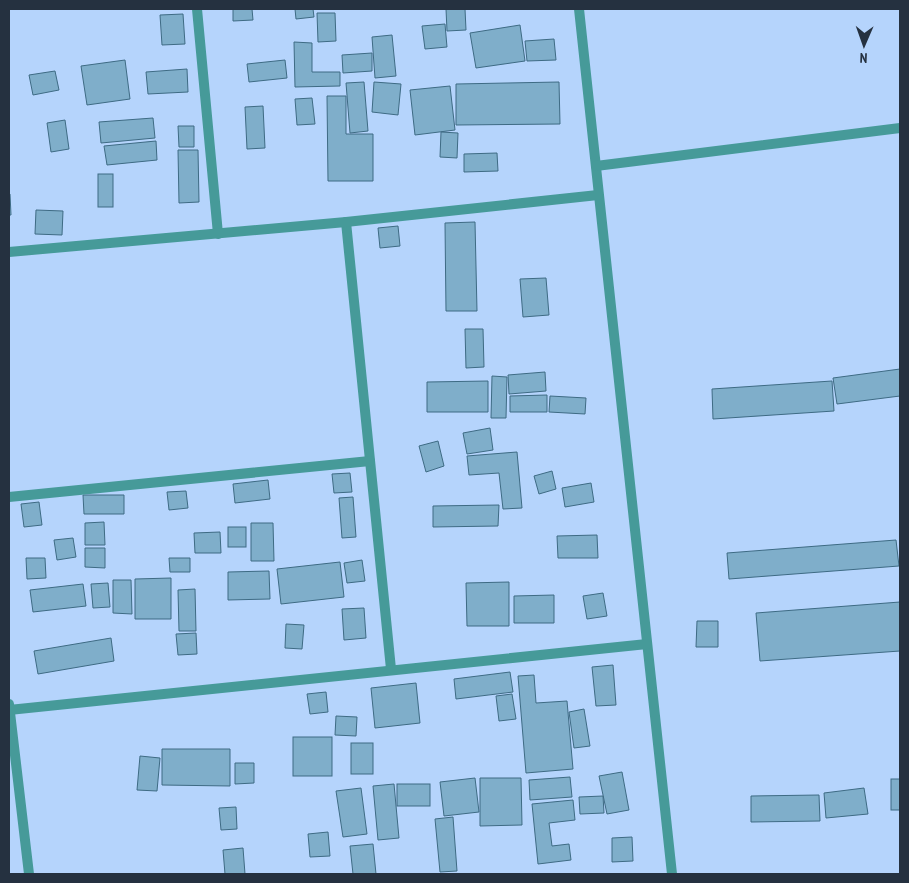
<svg xmlns="http://www.w3.org/2000/svg" width="909" height="883" font-family="'PT Sans Narrow',sans-serif">
	<rect width="100%" height="100%" fill="#b5d4fc"/>
	<!-- building -->
	<g fill="#7faeca" stroke="#3e6b84">
		<polygon points="233,9 252,9 253,20 233,21"/>
		<polygon points="295,9 313,9 314,17 296,19"/>
		<polygon points="446,9 465,9 466,30 447,31"/>
		<polygon points="317,13 335,13 336,41 318,42"/>
		<polygon points="183,14 185,44 162,45 160,15"/>
		<polygon points="445,24 447,47 425,49 422,26"/>
		<polygon points="520,25 525,61 476,68 470,33"/>
		<polygon points="392,35 396,76 375,78 372,37"/>
		<polygon points="554,39 556,60 527,61 525,41"/>
		<polygon points="294,42 312,43 312,72 340,72 340,86 295,87"/>
		<polygon points="372,53 372,71 343,73 342,55"/>
		<polygon points="125,60 130,99 87,105 81,66"/>
		<polygon points="285,60 287,78 249,82 247,64"/>
		<polygon points="187,69 188,92 148,94 146,72"/>
		<polygon points="55,71 59,90 33,95 29,75"/>
		<polygon points="364,82 368,131 350,133 346,83"/>
		<polygon points="374,82 401,84 398,115 372,112"/>
		<polygon points="559,82 560,124 456,125 456,84"/>
		<polygon points="450,86 455,130 415,135 410,90"/>
		<polygon points="327,96 346,96 346,134 373,134 373,181 328,181"/>
		<polygon points="312,98 315,124 297,125 295,99"/>
		<polygon points="263,106 265,148 247,149 245,107"/>
		<polygon points="153,118 155,138 101,143 99,122"/>
		<polygon points="65,120 69,149 51,152 47,123"/>
		<polygon points="178,126 194,126 194,147 179,147"/>
		<polygon points="441,132 458,133 457,158 440,157"/>
		<polygon points="156,141 157,160 107,165 104,146"/>
		<polygon points="178,150 198,150 199,202 179,203"/>
		<polygon points="497,153 498,171 464,172 464,154"/>
		<rect x="98" y="174" width="15" height="33"/>
		<polygon points="9,194 10,194 11,215 9,215"/>
		<polygon points="36,210 63,211 62,235 35,234"/>
		<polygon points="475,222 477,311 446,311 445,223"/>
		<polygon points="398,226 400,246 380,248 378,228"/>
		<polygon points="546,278 549,315 523,317 520,279"/>
		<polygon points="465,329 483,329 484,367 466,368"/>
		<polygon points="900,369 900,396 837,404 833,378"/>
		<polygon points="545,372 546,391 509,394 508,375"/>
		<polygon points="492,376 507,377 506,418 491,418"/>
		<polygon points="488,381 488,412 427,412 427,382"/>
		<polygon points="832,381 834,411 713,419 712,389"/>
		<polygon points="547,395 547,412 510,412 510,396"/>
		<polygon points="550,396 586,398 585,414 549,412"/>
		<polygon points="490,428 493,450 467,454 463,433"/>
		<polygon points="438,441 444,466 426,472 419,446"/>
		<polygon points="517,452 522,508 503,509 499,473 469,475 467,456"/>
		<polygon points="552,471 556,489 539,494 534,476"/>
		<polygon points="350,473 352,492 334,493 332,474"/>
		<polygon points="268,480 270,499 235,503 233,484"/>
		<polygon points="591,483 594,502 565,507 562,488"/>
		<polygon points="186,491 188,508 169,510 167,492"/>
		<polygon points="83,495 124,495 124,514 84,514"/>
		<polygon points="353,497 356,537 342,538 339,498"/>
		<polygon points="39,502 42,525 24,527 21,504"/>
		<polygon points="499,505 498,526 433,527 433,506"/>
		<polygon points="104,522 105,545 85,545 85,523"/>
		<polygon points="251,523 273,523 274,561 251,561"/>
		<rect x="228" y="527" width="18" height="20"/>
		<polygon points="220,532 221,553 195,553 194,533"/>
		<polygon points="597,535 598,558 558,558 557,536"/>
		<polygon points="73,538 76,557 57,560 54,540"/>
		<polygon points="896,540 899,566 729,579 727,553"/>
		<polygon points="85,548 105,548 105,568 85,567"/>
		<polygon points="26,558 45,558 46,578 27,579"/>
		<polygon points="169,558 190,558 190,572 170,572"/>
		<polygon points="362,560 365,581 347,583 344,563"/>
		<polygon points="340,562 344,597 281,604 277,569"/>
		<polygon points="269,571 270,599 228,600 228,572"/>
		<polygon points="171,578 171,619 135,619 135,579"/>
		<polygon points="113,580 131,580 132,614 113,613"/>
		<polygon points="509,582 509,626 467,626 466,583"/>
		<polygon points="108,583 110,607 93,608 91,584"/>
		<polygon points="83,584 86,606 33,612 30,590"/>
		<polygon points="195,589 196,631 179,631 178,590"/>
		<polygon points="603,593 607,616 587,619 583,596"/>
		<polygon points="554,595 554,623 514,623 514,596"/>
		<polygon points="900,602 900,651 760,661 756,613"/>
		<polygon points="364,608 366,638 344,640 342,609"/>
		<polygon points="697,621 718,621 718,647 696,647"/>
		<polygon points="286,624 304,625 302,649 285,648"/>
		<polygon points="196,633 197,654 178,655 176,634"/>
		<polygon points="111,638 114,661 38,674 34,651"/>
		<polygon points="613,665 616,705 596,706 592,667"/>
		<polygon points="510,672 513,692 456,699 454,679"/>
		<polygon points="534,675 536,703 567,701 573,769 526,773 518,676"/>
		<polygon points="416,683 420,723 375,728 371,688"/>
		<polygon points="326,692 328,712 310,714 307,694"/>
		<polygon points="512,694 516,719 499,721 496,696"/>
		<polygon points="584,709 590,746 574,748 569,712"/>
		<polygon points="336,716 357,717 356,736 335,735"/>
		<rect x="293" y="737" width="39" height="39"/>
		<rect x="351" y="743" width="22" height="31"/>
		<polygon points="162,749 230,749 230,786 162,785"/>
		<polygon points="140,756 160,758 157,791 137,790"/>
		<polygon points="235,763 254,763 254,783 235,784"/>
		<polygon points="622,772 629,810 607,814 599,776"/>
		<polygon points="570,777 572,797 530,800 529,780"/>
		<polygon points="475,778 479,812 444,816 440,782"/>
		<polygon points="480,778 521,778 522,825 480,826"/>
		<rect x="891" y="779" width="9" height="31"/>
		<polygon points="394,784 399,838 378,840 373,786"/>
		<rect x="397" y="784" width="33" height="22"/>
		<polygon points="361,788 367,834 343,837 336,791"/>
		<polygon points="864,788 868,814 826,818 824,793"/>
		<polygon points="819,795 820,821 751,822 751,796"/>
		<polygon points="603,796 604,813 580,814 579,797"/>
		<polygon points="573,800 575,820 549,823 552,846 569,844 571,860 538,864 532,804"/>
		<polygon points="236,807 237,829 221,830 219,808"/>
		<polygon points="453,817 457,871 440,872 435,819"/>
		<polygon points="328,832 330,856 310,857 308,834"/>
		<polygon points="632,837 633,861 612,862 612,838"/>
		<polygon points="373,844 376,874 353,874 350,846"/>
		<polygon points="243,848 245,874 225,874 223,850"/>
	</g>
	<g fill="none" stroke-linecap="round" stroke-linejoin="round">
		<!-- street -->
		<g stroke="#469a99" stroke-width="10">
			<polyline points="197,9 218,234"/>
			<polyline points="579,9 672,874"/>
			<polyline points="596,166 900,128"/>
			<polyline points="346,222 391,669"/>
			<polyline points="9,252 346,222 598,195"/>
			<polyline points="9,497 370,461"/>
			<polyline points="9,704 29,874"/>
			<polyline points="9,710 647,644"/>
		</g>
	</g>
	<!-- border -->
	<rect width="909" height="883" fill="none" stroke="#253140" stroke-width="20"/>
	<!-- north arrow -->
	<g transform="translate(864 45) rotate(182)" stroke="#b5d4fc" stroke-width="4" paint-order="stroke">
	<path d="M0-4L9 19L0 12L-9 19Z" fill="#253140"/>
	<text y="-8" font-size="14" font-weight="bold" text-anchor="middle" fill="#253140">N</text>
	</g>
</svg>
